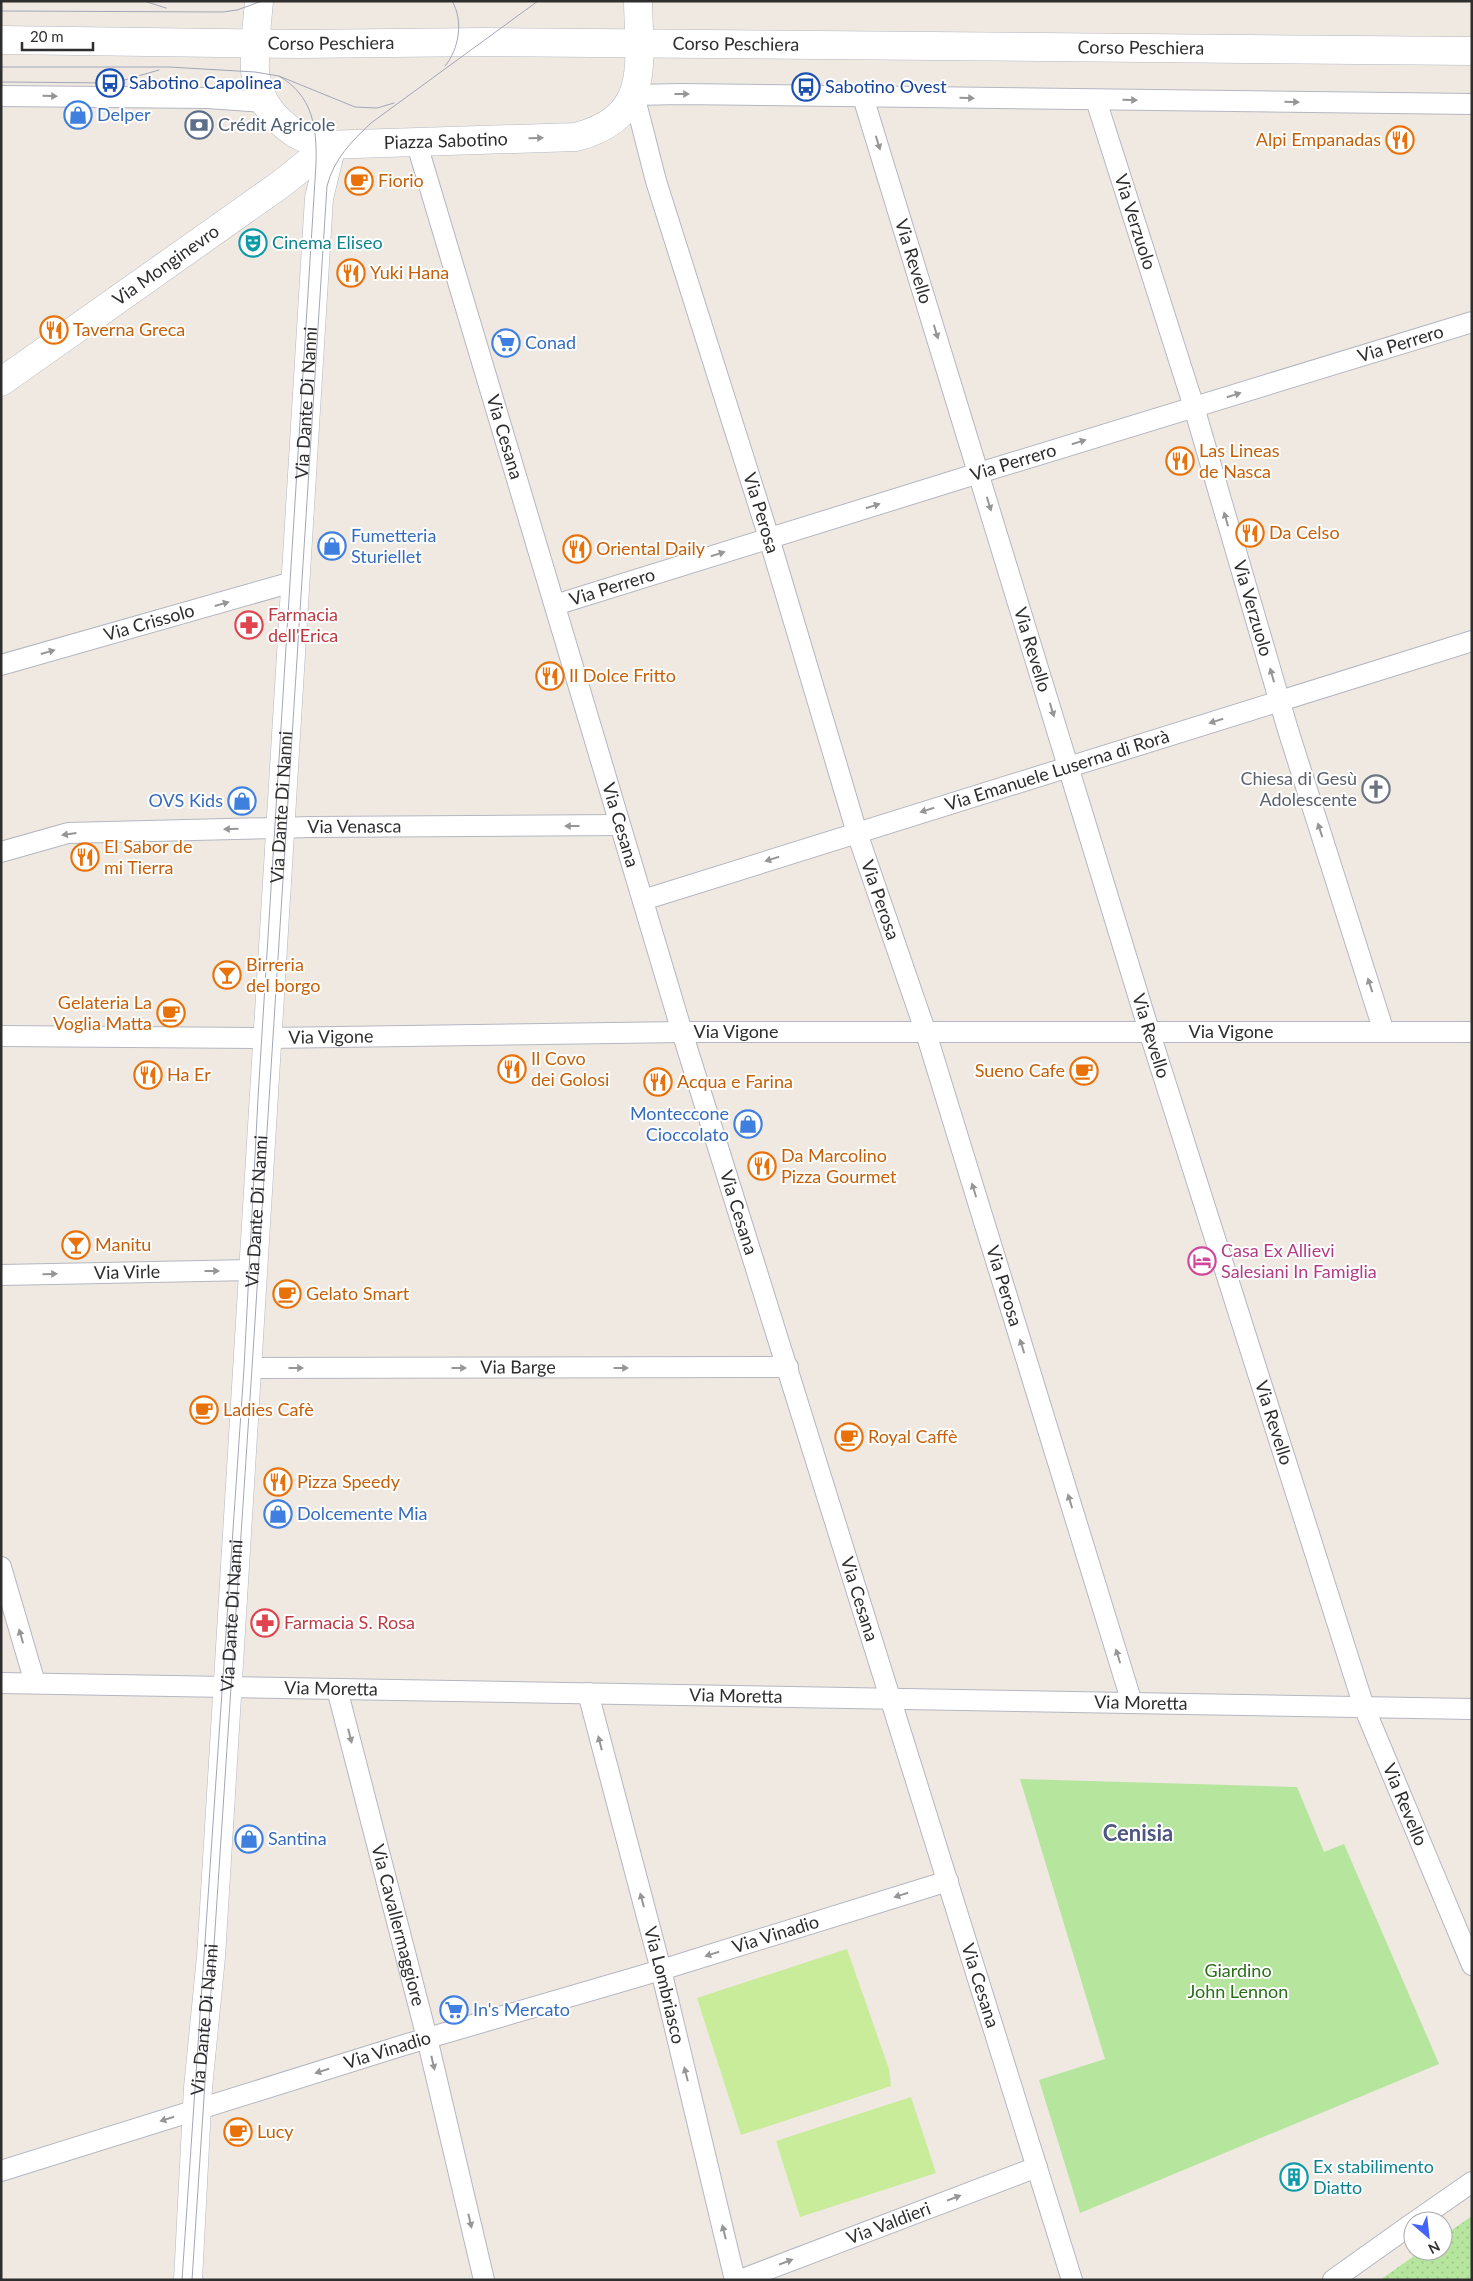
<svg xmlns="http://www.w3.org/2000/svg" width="1473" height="2281" font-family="Lato,sans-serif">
	<defs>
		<pattern id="grass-dots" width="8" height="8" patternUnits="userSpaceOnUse" patternTransform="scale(1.25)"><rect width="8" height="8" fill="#b6e59e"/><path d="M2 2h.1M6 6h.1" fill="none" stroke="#9dc588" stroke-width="1.8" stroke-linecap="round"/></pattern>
	</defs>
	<rect width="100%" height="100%" fill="#efe9e1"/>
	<!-- grass -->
	<polygon fill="url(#grass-dots)" points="1472,2216 1472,2280 1380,2280 1421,2251 1443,2251 1443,2236"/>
	<!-- garden -->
	<polygon fill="#b6e59e" points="1020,1779 1297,1787 1324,1852 1344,1844 1439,2064 1080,2213 1039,2080 1105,2059"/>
	<!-- pitch -->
	<g fill="#c9ec9a">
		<polygon points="847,1949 889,2069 891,2086 741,2135 697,1998"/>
		<polygon points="911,2097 936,2173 800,2217 776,2141"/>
	</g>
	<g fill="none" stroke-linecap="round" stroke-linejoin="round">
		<!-- street casing -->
		<g stroke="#b4b7c1" stroke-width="22">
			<g id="street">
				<polyline points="1,96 208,98 265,102"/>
				<path id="s1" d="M863,97L1150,1034L1364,1707L1472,1965"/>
				<path id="s2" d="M1096,100L1194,407L1288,730L1384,1032"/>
				<path id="s3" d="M416,141L682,1032L1072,2280"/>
				<path id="s4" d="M555,605L979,473L1472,322"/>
				<path id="s5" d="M1,665L296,581"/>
				<path id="s6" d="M1,852L68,833L312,827L620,825"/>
				<path id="s7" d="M643,900L1472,641"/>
				<path id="s8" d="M1,1036L268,1038L682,1032H1472"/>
				<path id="s9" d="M1,1275L253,1270"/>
				<path id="s10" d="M248,1368L788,1367"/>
				<polyline points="1,1567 35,1683"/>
				<path id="s11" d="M1,1683L1472,1709"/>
				<path id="s12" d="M337,1689L427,2038L484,2280"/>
				<path id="s13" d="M588,1693L661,1970L735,2280"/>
				<polyline points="1132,1703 926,1033 857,833 769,538 656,181 634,95 680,94 1472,104"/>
				<path id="s14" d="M1,2171L404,2045L661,1970L948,1881"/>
				<polyline points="1416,2221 1472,2182"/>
				<path id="s15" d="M740,2280L1037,2167"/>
				<polyline points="1333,2280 1413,2223"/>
			</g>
		</g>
		<!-- secondary casing -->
		<g stroke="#b4b7c1" stroke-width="29">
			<g id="secondary">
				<path id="s16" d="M259,1C257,24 254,48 255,71C258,108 289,137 324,145L576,137C652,117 639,65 638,1"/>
				<path id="s17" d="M1,40L299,44L483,42L1472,51"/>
				<path id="s18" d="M1,382L281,184L330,145"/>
				<path id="s19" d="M188,2280L198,2088L211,1957L319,198L332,145"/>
			</g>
		</g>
		<!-- street -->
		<use href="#street" stroke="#fff" stroke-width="20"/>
		<!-- secondary -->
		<use href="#secondary" stroke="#fff" stroke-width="28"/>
		<!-- tram -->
		<g stroke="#a3a6b8" stroke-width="1">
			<polyline points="144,1 166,8"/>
			<polyline points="1,11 223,12 237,10 262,1"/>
			<path d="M445,66C459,49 464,21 452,1"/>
			<polyline points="1,67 169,67 255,72 279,76 355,107 377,108 394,103"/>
			<polyline points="1,82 114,83 159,70"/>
			<path d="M182,2280L244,1368L258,1098L316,164C317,127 313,96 279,76"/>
			<path d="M192,2280L252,1368L327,186C334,159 351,142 371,123L538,1"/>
		</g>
	</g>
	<!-- one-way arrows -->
	<defs><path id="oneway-solid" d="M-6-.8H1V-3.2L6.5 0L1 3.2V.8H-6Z" transform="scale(1.25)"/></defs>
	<g fill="#969696">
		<use href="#oneway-solid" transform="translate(682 94)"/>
		<use href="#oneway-solid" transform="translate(50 96) rotate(1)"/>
		<use href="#oneway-solid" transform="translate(967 98) rotate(1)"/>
		<use href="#oneway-solid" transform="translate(1130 100) rotate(1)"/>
		<use href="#oneway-solid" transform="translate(1292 102) rotate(1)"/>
		<use href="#oneway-solid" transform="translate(536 138) rotate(-2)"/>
		<use href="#oneway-solid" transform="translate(878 143) rotate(73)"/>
		<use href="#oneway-solid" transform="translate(936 332) rotate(73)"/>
		<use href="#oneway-solid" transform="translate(1234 395) rotate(-17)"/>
		<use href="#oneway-solid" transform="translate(1079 442) rotate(-17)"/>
		<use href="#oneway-solid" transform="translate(989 504) rotate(73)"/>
		<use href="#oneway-solid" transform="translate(873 506) rotate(-17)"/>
		<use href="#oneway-solid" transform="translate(1226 519) rotate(-106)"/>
		<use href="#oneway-solid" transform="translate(718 554) rotate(-17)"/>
		<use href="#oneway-solid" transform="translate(222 604) rotate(-16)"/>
		<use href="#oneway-solid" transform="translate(48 652) rotate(-16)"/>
		<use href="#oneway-solid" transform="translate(1272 675) rotate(-106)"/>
		<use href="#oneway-solid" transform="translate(1052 710) rotate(73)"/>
		<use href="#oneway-solid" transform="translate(1216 721) rotate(163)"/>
		<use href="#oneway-solid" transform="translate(927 810) rotate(163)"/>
		<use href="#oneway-solid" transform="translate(572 826) rotate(180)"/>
		<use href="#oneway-solid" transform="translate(231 829) rotate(179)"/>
		<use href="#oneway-solid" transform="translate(1320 830) rotate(-108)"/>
		<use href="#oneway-solid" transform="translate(69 834) rotate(172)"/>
		<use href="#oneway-solid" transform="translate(772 859) rotate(163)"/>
		<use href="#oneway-solid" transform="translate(1370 985) rotate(-108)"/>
		<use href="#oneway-solid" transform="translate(974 1190) rotate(-107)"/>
		<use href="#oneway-solid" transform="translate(212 1271)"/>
		<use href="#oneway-solid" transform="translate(50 1274) rotate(-1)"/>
		<use href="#oneway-solid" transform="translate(1022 1346) rotate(-107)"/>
		<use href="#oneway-solid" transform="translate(296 1368)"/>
		<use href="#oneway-solid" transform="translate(459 1368)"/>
		<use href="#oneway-solid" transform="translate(621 1368)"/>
		<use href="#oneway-solid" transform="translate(1070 1501) rotate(-107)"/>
		<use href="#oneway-solid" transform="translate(21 1636) rotate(-106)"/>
		<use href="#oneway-solid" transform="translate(1118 1656) rotate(-107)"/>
		<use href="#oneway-solid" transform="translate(350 1736) rotate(76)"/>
		<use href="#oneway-solid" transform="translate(600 1743) rotate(-104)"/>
		<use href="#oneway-solid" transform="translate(901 1895) rotate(163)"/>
		<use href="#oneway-solid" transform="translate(642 1900) rotate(-105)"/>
		<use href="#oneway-solid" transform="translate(712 1954) rotate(163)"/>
		<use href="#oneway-solid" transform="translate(433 2063) rotate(77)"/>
		<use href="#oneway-solid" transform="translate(322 2071) rotate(163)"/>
		<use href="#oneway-solid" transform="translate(686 2074) rotate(-104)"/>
		<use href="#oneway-solid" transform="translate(167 2119) rotate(162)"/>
		<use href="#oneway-solid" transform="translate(954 2198) rotate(-21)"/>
		<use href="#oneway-solid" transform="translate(470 2221) rotate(77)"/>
		<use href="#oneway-solid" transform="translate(724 2232) rotate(-104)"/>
		<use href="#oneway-solid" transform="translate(786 2262) rotate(-21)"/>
	</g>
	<!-- icons -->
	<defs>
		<g id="bus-ring" transform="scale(1.4375)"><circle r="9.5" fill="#fff" stroke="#1a4fb4" stroke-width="1.5"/><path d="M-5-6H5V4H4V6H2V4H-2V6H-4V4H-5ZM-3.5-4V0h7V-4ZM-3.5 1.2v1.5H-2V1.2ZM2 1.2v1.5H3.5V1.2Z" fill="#1a4fb4"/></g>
		<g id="shop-ring" transform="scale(1.4375)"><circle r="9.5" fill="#fff" stroke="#3f7fe0" stroke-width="1.5"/><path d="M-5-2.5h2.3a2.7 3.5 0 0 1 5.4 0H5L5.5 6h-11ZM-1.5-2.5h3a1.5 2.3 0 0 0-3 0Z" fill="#3f7fe0"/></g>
		<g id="bank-ring" transform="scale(1.4375)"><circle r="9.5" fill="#fff" stroke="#5c6f8a" stroke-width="1.5"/><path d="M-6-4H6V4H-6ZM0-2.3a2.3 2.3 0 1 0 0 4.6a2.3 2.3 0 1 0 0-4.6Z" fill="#5c6f8a"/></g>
		<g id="restaurant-ring" transform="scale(1.4375)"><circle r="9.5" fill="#fff" stroke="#e8710a" stroke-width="1.5"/><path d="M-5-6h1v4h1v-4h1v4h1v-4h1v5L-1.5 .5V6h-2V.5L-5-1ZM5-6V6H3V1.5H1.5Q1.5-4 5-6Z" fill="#e8710a"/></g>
		<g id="cafe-ring" transform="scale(1.4375)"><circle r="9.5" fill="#fff" stroke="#e8710a" stroke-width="1.5"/><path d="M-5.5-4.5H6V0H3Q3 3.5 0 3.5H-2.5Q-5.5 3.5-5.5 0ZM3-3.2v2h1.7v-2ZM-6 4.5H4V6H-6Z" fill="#e8710a"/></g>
		<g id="theatre-ring" transform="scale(1.4375)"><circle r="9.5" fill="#fff" stroke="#0f9aa8" stroke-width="1.5"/><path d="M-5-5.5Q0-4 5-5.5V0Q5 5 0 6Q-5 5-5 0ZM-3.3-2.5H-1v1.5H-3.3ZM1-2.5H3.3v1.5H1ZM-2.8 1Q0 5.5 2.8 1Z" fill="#0f9aa8"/></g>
		<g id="supermarket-ring" transform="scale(1.4375)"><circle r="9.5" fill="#fff" stroke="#3f7fe0" stroke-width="1.5"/><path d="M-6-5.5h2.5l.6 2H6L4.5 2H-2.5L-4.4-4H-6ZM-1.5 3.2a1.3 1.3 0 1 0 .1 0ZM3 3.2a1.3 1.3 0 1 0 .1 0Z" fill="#3f7fe0"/></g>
		<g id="pharmacy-ring" transform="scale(1.4375)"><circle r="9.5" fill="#fff" stroke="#e0444e" stroke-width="1.5"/><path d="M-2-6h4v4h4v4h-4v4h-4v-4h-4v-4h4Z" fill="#e0444e"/></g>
		<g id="church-ring" transform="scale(1.4375)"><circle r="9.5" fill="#fff" stroke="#6b7280" stroke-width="1.5"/><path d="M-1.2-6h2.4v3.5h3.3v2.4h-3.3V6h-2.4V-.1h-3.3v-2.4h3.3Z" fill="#6b7280"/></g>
		<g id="bar-ring" transform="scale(1.4375)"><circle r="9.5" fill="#fff" stroke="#e8710a" stroke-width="1.5"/><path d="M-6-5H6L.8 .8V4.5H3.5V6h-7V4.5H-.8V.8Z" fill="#e8710a"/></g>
		<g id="hotel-ring" transform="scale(1.4375)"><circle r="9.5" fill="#fff" stroke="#d1479c" stroke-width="1.5"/><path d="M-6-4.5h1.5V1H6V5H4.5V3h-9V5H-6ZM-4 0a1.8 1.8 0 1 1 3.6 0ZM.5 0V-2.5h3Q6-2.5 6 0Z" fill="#d1479c"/></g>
		<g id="building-ring" transform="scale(1.4375)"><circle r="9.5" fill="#fff" stroke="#0f9aa8" stroke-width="1.5"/><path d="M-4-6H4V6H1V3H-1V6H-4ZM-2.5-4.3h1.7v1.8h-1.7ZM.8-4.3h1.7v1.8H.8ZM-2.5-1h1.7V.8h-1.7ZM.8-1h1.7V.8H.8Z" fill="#0f9aa8"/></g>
	</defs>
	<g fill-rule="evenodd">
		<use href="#bus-ring" x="110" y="83"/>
		<use href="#bus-ring" x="806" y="87"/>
		<use href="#shop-ring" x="78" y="115"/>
		<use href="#bank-ring" x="199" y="125"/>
		<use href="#restaurant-ring" x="1400" y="140"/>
		<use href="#cafe-ring" x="359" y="181"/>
		<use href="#theatre-ring" x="253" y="243"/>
		<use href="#restaurant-ring" x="351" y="273"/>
		<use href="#restaurant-ring" x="54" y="330"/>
		<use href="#supermarket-ring" x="506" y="343"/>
		<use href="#restaurant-ring" x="1180" y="461"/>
		<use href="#restaurant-ring" x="1250" y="533"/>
		<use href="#shop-ring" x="332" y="546"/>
		<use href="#restaurant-ring" x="577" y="549"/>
		<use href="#pharmacy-ring" x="249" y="625"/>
		<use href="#restaurant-ring" x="550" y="676"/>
		<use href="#church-ring" x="1376" y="789"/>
		<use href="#shop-ring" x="242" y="801"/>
		<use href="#restaurant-ring" x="85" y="857"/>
		<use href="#bar-ring" x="227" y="975"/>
		<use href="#cafe-ring" x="171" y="1013"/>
		<use href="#restaurant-ring" x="512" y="1069"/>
		<use href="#cafe-ring" x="1084" y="1071"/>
		<use href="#restaurant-ring" x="148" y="1075"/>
		<use href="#restaurant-ring" x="658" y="1082"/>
		<use href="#shop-ring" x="748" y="1124"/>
		<use href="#restaurant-ring" x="762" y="1166"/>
		<use href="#bar-ring" x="76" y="1245"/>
		<use href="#hotel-ring" x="1202" y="1261"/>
		<use href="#cafe-ring" x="287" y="1294"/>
		<use href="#cafe-ring" x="204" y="1410"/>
		<use href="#cafe-ring" x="849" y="1437"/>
		<use href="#restaurant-ring" x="278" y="1482"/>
		<use href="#shop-ring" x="278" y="1514"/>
		<use href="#pharmacy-ring" x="265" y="1623"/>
		<use href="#shop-ring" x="249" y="1839"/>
		<use href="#supermarket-ring" x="454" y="2010"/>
		<use href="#cafe-ring" x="238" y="2132"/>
		<use href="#building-ring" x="1294" y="2177"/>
	</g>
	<g text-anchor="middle" stroke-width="4" stroke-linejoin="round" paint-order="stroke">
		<!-- street labels -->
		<g font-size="18" fill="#2e2e2e" stroke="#fff">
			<text dy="6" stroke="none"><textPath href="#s17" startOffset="330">Corso Peschiera</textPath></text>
			<text dy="6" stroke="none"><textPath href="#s17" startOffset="735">Corso Peschiera</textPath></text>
			<text dy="6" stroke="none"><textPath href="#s17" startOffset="1140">Corso Peschiera</textPath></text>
			<text dy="6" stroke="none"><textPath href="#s16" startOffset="300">Piazza Sabotino</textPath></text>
			<text dy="6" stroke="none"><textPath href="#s2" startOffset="128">Via Verzuolo</textPath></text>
			<text dy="6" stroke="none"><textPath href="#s1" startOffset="172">Via Revello</textPath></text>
			<text dy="6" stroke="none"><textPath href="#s18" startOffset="202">Via Monginevro</textPath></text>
			<text dy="6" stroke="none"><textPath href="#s4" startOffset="885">Via Perrero</textPath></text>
			<text dy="6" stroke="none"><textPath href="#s19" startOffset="1881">Via Dante Di Nanni</textPath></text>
			<text dy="6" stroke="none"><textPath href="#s3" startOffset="309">Via Cesana</textPath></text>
			<text dy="6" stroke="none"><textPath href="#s4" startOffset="480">Via Perrero</textPath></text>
			<text transform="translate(761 513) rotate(73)" y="6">Via Perosa</text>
			<text dy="6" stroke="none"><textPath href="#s4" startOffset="60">Via Perrero</textPath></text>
			<text dy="6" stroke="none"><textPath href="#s2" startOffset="532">Via Verzuolo</textPath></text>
			<text dy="6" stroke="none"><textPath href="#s5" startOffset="154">Via Crissolo</textPath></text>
			<text dy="6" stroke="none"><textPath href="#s1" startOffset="578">Via Revello</textPath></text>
			<text dy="6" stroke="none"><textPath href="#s7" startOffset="434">Via Emanuele Luserna di Rorà</textPath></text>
			<text dy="6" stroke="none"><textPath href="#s19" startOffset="1476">Via Dante Di Nanni</textPath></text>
			<text dy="6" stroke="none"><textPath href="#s3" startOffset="714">Via Cesana</textPath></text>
			<text dy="6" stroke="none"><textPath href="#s6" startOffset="356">Via Venasca</textPath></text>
			<text transform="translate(880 900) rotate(71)" y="6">Via Perosa</text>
			<text dy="6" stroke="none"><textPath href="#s8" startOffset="735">Via Vigone</textPath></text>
			<text dy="6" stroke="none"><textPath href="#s8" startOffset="1230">Via Vigone</textPath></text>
			<text dy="6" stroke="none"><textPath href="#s8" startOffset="330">Via Vigone</textPath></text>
			<text dy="6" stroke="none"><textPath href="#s1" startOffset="982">Via Revello</textPath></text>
			<text dy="6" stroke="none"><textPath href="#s19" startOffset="1071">Via Dante Di Nanni</textPath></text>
			<text dy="6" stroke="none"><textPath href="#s3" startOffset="1119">Via Cesana</textPath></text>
			<text dy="6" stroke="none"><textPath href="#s9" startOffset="126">Via Virle</textPath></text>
			<text transform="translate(1004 1286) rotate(73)" y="6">Via Perosa</text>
			<text dy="6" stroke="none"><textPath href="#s10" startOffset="270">Via Barge</textPath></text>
			<text dy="6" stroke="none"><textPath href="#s1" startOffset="1388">Via Revello</textPath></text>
			<text dy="6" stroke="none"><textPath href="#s3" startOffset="1524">Via Cesana</textPath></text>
			<text dy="6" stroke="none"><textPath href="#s19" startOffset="666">Via Dante Di Nanni</textPath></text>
			<text dy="6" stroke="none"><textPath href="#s11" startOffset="330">Via Moretta</textPath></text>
			<text dy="6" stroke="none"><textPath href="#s11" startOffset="735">Via Moretta</textPath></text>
			<text dy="6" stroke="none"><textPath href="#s11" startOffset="1140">Via Moretta</textPath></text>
			<text dy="6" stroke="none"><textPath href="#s1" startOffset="1792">Via Revello</textPath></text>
			<text dy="6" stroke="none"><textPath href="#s12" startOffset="244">Via Cavallermaggiore</textPath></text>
			<text dy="6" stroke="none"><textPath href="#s14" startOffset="810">Via Vinadio</textPath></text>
			<text dy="6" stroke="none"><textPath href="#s3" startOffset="1929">Via Cesana</textPath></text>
			<text dy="6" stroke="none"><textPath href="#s13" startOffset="302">Via Lombriasco</textPath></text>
			<text dy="6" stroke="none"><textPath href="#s19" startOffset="261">Via Dante Di Nanni</textPath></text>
			<text dy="6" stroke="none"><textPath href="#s14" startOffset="405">Via Vinadio</textPath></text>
			<text dy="6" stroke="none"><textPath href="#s15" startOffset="159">Via Valdieri</textPath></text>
		</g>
		<!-- transit labels -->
		<g font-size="18" fill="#164399" stroke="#fff" text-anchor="start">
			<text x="129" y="89">Sabotino Capolinea</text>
			<text x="825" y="93">Sabotino Ovest</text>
		</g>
		<!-- shop labels -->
		<g font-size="18" fill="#366cbe" stroke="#fff" text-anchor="start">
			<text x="97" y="121">Delper</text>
			<text x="525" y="349">Conad</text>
			<text x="351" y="542">Fumetteria<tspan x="351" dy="21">Sturiellet</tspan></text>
			<text x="223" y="807" text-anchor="end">OVS Kids</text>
			<text x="729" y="1120" text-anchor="end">Monteccone<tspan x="729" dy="21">Cioccolato</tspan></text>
			<text x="297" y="1520">Dolcemente Mia</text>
			<text x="268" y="1845">Santina</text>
			<text x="473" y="2016">In's Mercato</text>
		</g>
		<!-- service labels -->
		<g font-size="18" fill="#4e5e75" stroke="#fff" text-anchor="start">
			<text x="218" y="131">Crédit Agricole</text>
		</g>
		<!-- food labels -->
		<g font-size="18" fill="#c56008" stroke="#fff" text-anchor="start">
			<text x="1381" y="146" text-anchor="end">Alpi Empanadas</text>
			<text x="378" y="187">Fiorio</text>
			<text x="370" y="279">Yuki Hana</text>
			<text x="73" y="336">Taverna Greca</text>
			<text x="1199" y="457">Las Lineas<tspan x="1199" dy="21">de Nasca</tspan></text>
			<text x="1269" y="539">Da Celso</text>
			<text x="596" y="555">Oriental Daily</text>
			<text x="569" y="682">Il Dolce Fritto</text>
			<text x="104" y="853">El Sabor de<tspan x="104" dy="21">mi Tierra</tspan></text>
			<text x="246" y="971">Birreria<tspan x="246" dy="21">del borgo</tspan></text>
			<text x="152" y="1009" text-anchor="end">Gelateria La<tspan x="152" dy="21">Voglia Matta</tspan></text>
			<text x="531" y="1065">Il Covo<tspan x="531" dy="21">dei Golosi</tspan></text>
			<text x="1065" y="1077" text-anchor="end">Sueno Cafe</text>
			<text x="167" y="1081">Ha Er</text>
			<text x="677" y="1088">Acqua e Farina</text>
			<text x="781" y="1162">Da Marcolino<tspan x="781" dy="21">Pizza Gourmet</tspan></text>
			<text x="95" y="1251">Manitu</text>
			<text x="306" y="1300">Gelato Smart</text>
			<text x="223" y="1416">Ladies Cafè</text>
			<text x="868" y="1443">Royal Caffè</text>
			<text x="297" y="1488">Pizza Speedy</text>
			<text x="257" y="2138">Lucy</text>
		</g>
		<!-- culture labels -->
		<g font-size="18" fill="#0d838f" stroke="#fff" text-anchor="start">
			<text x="272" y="249">Cinema Eliseo</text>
			<text x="1313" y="2173">Ex stabilimento<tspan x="1313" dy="21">Diatto</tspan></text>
		</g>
		<!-- health labels -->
		<g font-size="18" fill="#be3a42" stroke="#fff" text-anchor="start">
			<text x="268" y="621">Farmacia<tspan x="268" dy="21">dell'Erica</tspan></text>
			<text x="284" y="1629">Farmacia S. Rosa</text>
		</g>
		<!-- worship labels -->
		<g font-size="18" fill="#5b616d" stroke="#fff" text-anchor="end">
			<text x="1357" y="785">Chiesa di Gesù<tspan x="1357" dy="21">Adolescente</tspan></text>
		</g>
		<!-- hotel labels -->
		<g font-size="18" fill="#b23c85" stroke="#fff" text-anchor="start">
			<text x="1221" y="1257">Casa Ex Allievi<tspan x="1221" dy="21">Salesiani In Famiglia</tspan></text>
		</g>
		<!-- park labels -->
		<g font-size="18" fill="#2c6e1b" stroke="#fff">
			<text x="1238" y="1977">Giardino<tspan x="1238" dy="21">John Lennon</tspan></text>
		</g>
		<!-- district labels -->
		<g font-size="22" font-weight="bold" fill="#4d5680" stroke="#fff">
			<text x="1138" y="1841">Cenisia</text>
		</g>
	</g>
	<!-- border -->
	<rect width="1473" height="2281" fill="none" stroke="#2e2e2e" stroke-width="5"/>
	<!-- north arrow -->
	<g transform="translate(1428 2236) rotate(152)"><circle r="24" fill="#ffffff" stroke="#ababab"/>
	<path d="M0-4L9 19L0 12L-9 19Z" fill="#4264fb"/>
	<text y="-8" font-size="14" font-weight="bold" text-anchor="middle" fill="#2e2e2e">N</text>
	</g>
	<!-- scale -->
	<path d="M22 42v8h71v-8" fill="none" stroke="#2e2e2e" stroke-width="2.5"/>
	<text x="30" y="42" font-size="15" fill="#2e2e2e" stroke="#ffffff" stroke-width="4" paint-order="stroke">20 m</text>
</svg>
